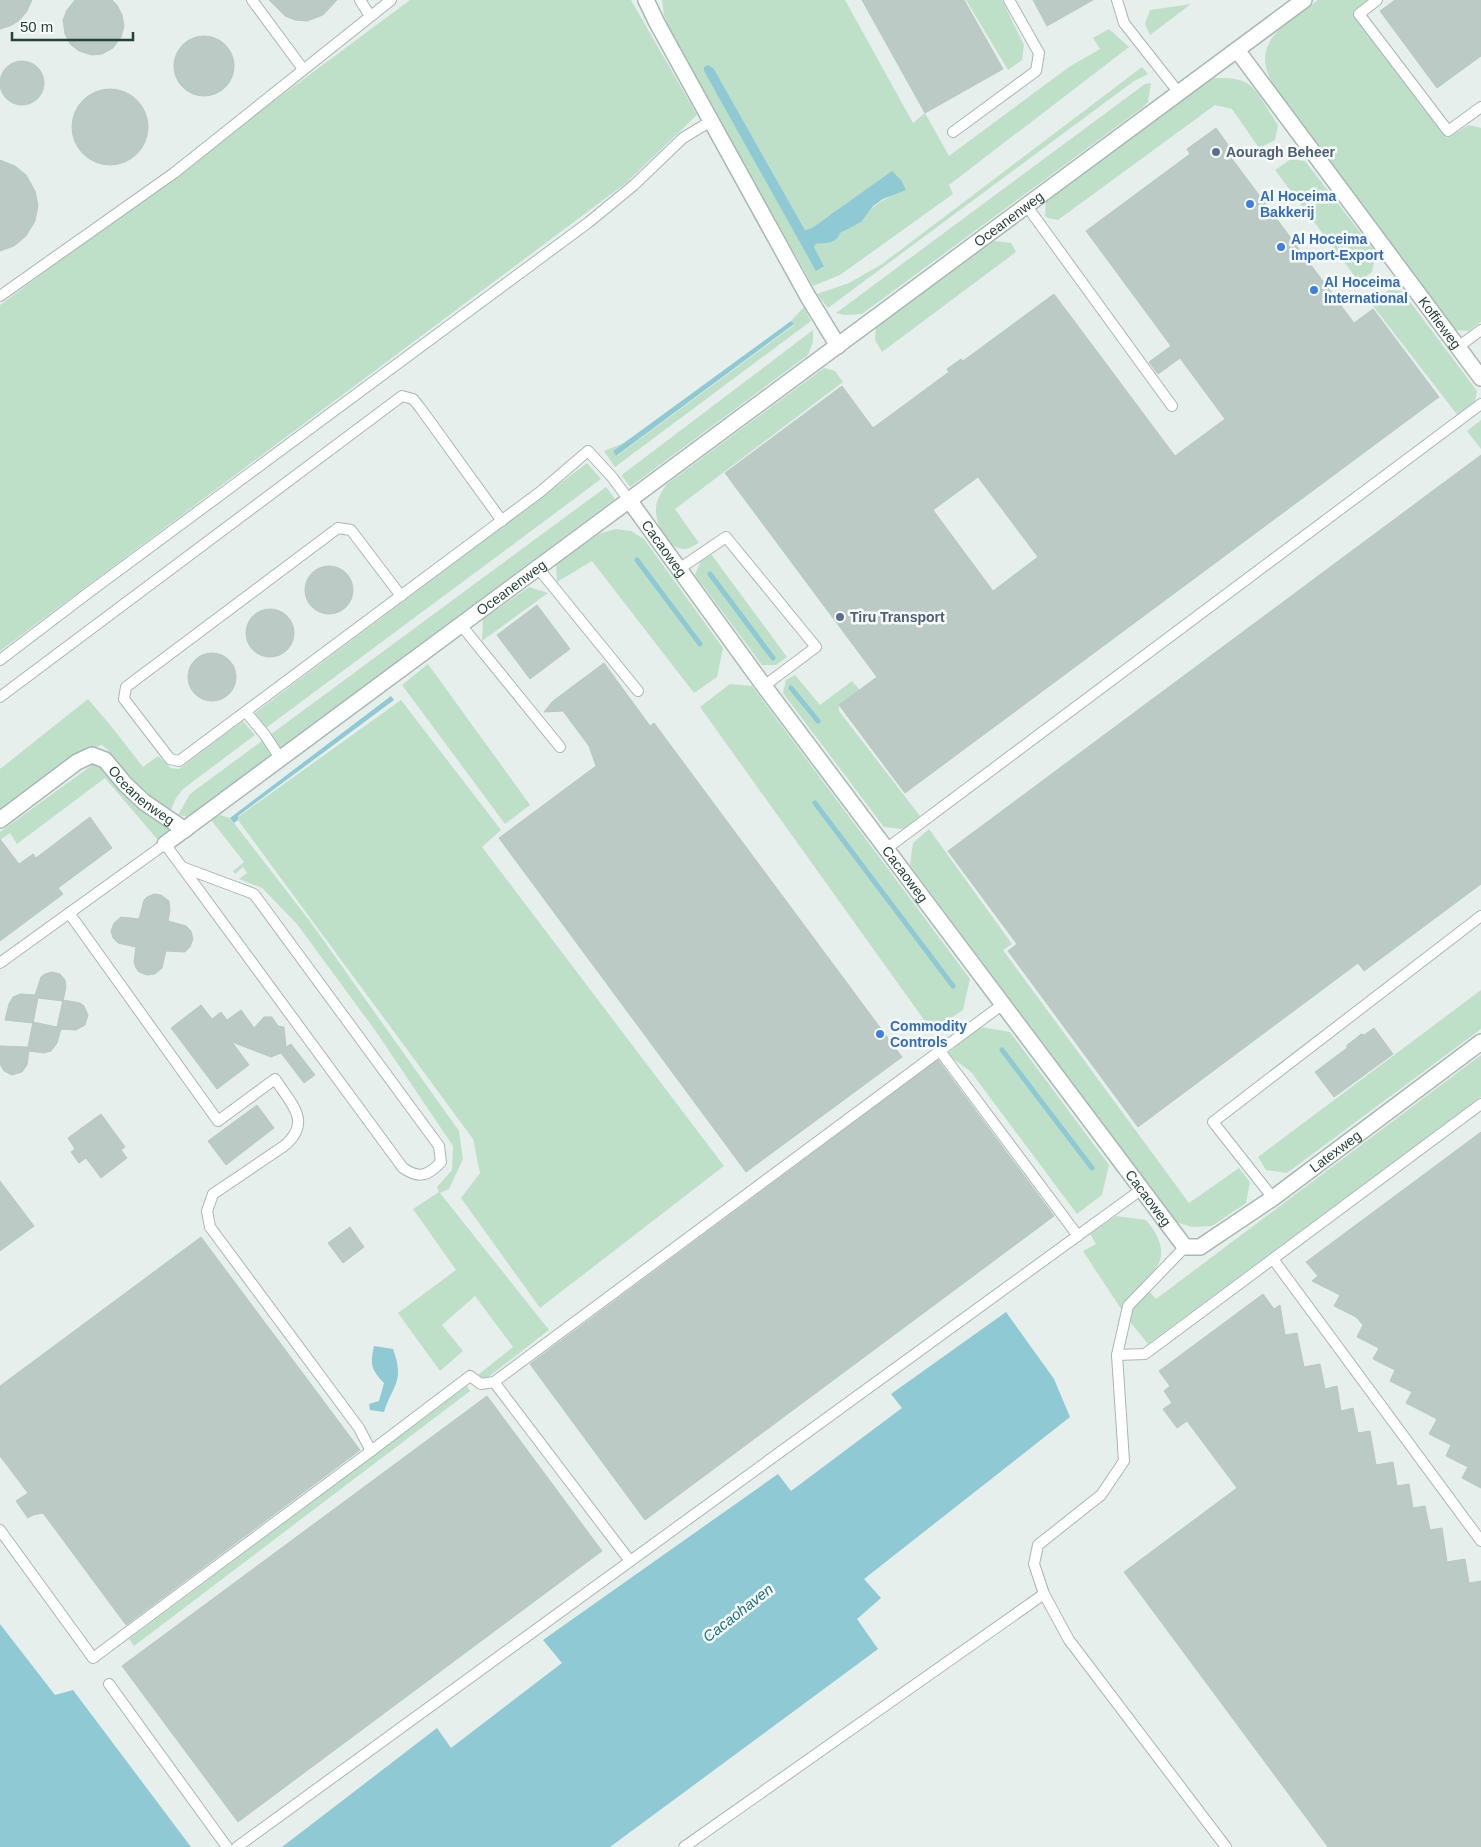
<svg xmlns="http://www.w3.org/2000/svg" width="1481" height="1847" font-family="Arial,sans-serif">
	<rect width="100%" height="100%" fill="#e6efeb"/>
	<!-- green -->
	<g fill="#bfe0c8" fill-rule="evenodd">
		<polygon points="410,0 631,0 697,115 626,183 0,651 0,305"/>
		<path d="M662,0H845L913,123L925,113L949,156L1069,67L1100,49L1093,38L1109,29L1129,47L949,185L953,194L840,275L813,286L725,130L667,24L664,15ZM709,67L714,69L805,230L812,228L831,215L897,194C873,202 861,220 840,233C837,244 825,243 816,244L814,247L824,266L737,128L704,71Z"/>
		<polygon points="966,0 1002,0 1024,45 1022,60 1008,70"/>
		<path d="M1318,0H1368L1354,11L1447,138L1469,125L1481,128V322L1469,331L1455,330L1273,84C1248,41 1288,23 1318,0Z"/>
		<polygon points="1191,4 1150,35 1145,24 1150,10"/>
		<polygon points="1142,67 1148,74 1134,81 828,308 817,294 849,283 882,264"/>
		<path d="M1213,78C1225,78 1241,77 1251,86C1259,93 1271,115 1278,125L1275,140L1259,148L1232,109L1215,105L1058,220L1048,218L1045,216L1046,201Z"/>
		<polygon points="1151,83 1148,102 1142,108 862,314 845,315 836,313 1145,84"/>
		<polygon points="1291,159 1305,161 1376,253 1372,272 1359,282 1275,170"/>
		<polygon points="994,241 1011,243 1016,252 882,352 875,340 876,327"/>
		<polygon points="1390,290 1402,291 1477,391 1474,406 1459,417 1370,302"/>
		<polygon points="804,307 811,321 615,467 604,451 624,443 613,451 617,456 794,325 791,321"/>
		<polygon points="813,330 813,342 808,355 630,487 622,476 623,474"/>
		<path d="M824,368L835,371L843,382L675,509L699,543C694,545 690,549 685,549C668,550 655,524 656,509C656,500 662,491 667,484Z"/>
		<polygon points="1481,420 1481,449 1467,431"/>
		<polygon points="587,463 601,479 266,728 255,713"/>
		<polygon points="606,487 615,499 188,817 178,815 190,794"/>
		<polygon points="616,529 631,531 644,539 723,648 717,677 694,693 592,561 557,582 556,563 601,533"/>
		<polygon points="711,554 787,657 776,665 762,665 695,575 700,562"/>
		<polygon points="529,587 548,593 482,641 483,619"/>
		<polygon points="428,664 530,805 505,824 402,685"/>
		<polygon points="795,675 820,705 852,681 860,690 839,705 839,711 920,816 903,829 884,827 783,693 786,680"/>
		<polygon points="730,684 752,686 970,979 963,1010 932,1031 700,707"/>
		<polygon points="88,699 111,726 143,767 158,756 171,768 179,769 243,721 255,735 183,789 176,798 170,812 143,794 107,749 102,745 92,748 0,817 0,769"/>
		<polygon points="401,700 501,830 482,847 724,1166 540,1308 461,1198 480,1173 473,1139 238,820 238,817"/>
		<polygon points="99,760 125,792 170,830 157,839 105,778 17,844 10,833 0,840 0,832"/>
		<polygon points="220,815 230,818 234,823 309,920 459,1131 463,1159 449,1189 440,1193 549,1330 482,1382 479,1374 513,1347 475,1296 442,1325 463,1351 440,1371 398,1313 456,1270 413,1209 439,1192 437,1187 452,1170 453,1146 377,1033 297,924 262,888 239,879 247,873 243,867 235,874 233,871 244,862 211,820"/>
		<polygon points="929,829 1012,944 1003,950 1189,1203 1239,1168 1250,1182 1246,1203 1212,1226 1192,1227 1176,1222 910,865 913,843"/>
		<polygon points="1481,990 1481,1029 1287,1173 1266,1170 1258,1157"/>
		<polygon points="981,1027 1010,1032 1109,1165 1102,1195 1077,1214 971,1072 947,1054"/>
		<path d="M1481,1055V1097L1148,1344L1127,1318L1083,1251L1096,1244L1090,1234L1116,1216L1146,1220C1157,1233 1168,1251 1156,1268C1153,1274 1146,1278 1142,1283L1156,1299Z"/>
		<polygon points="467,1386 470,1391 134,1646 129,1639"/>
	</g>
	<!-- water -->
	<g fill="#8ec9d4">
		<path d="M708,65L714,69L805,230L812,228L892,171L901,180L906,190L883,199L873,206L861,222L840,233C837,244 825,243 816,244L814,247L824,266L816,271L704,71V67Z"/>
		<polygon points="791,321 794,324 616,456 613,451"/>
		<polygon points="391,696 394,700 238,816 238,820 234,823 230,818"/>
		<polygon points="1006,1312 1054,1379 1070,1417 864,1579 881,1598 857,1619 878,1649 610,1847 282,1847 437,1728 451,1748 562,1663 543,1640 778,1474 791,1491 902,1408 891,1394"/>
		<path d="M374,1346L393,1349C405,1382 393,1384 384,1412L370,1410L369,1404L379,1401L384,1383C371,1369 370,1365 374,1346Z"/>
		<polygon points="0,1624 55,1695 73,1690 191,1847 0,1847"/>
	</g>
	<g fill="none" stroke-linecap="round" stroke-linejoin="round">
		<!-- stream -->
		<g stroke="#8ec9d4" stroke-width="5">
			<polyline points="637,560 700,644"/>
			<polyline points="710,574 773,658"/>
			<polyline points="791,688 818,721"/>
			<polyline points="815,803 953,986"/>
			<polyline points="1002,1050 1092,1168"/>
		</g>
	</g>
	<!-- building -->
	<g fill="#bbcac4" stroke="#b8c9c2" fill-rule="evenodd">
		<polygon points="0,0 32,0 27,11 20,20 10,26 0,29"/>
		<polygon points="75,0 112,0 117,5 122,15 124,26 121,37 113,48 102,54 92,55 79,51 70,44 65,34 63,20 67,10"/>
		<polygon points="269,0 337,0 323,15 307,21 295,20 285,16"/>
		<polygon points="862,0 964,0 1003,69 925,113"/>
		<polygon points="1033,0 1093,0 1047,26"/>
		<polygon points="1395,0 1481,0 1481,56 1437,88 1380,11"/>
		<circle cx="204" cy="66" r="30"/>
		<circle cx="22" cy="83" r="22"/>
		<circle cx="110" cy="127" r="38"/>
		<path d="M1216,128L1237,157L1233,160L1354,323L1373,309L1439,397L905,793L839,705L877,677L725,473L842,386L873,428L949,372L947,369L961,359L963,361L1054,294L1175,456L1225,419L1180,358L1158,374L1149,362L1171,346L1086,231L1190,154L1187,149ZM978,477L1038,557L993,591L933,510Z"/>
		<polygon points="0,160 15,166 26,175 35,191 38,205 35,221 26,236 14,246 0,251"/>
		<polygon points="1481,455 1481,884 1364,971 1358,963 1138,1127 1008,951 1017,944 948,851"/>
		<circle cx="329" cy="590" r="24"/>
		<polygon points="537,605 570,649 530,679 497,635"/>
		<circle cx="270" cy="633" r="24"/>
		<circle cx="212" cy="677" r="24"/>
		<polygon points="604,663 650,726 654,723 902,1057 746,1172 499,838 596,766 589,746 563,711 544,712 553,701"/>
		<polygon points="90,817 112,848 58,888 63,894 0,941 0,839 19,864 33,854 36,858"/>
		<polygon points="154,894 161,895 169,901 170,910 168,921 186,926 191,931 193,939 190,947 185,952 166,951 162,968 155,974 147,975 139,972 136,968 134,962 136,947 118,943 113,938 111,931 114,923 121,917 139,919 144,900 147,897"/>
		<polygon points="52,972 60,974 65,980 66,987 63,1001 38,998 33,1023 5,1020 9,1004 13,997 20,994 35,995 41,977 45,974"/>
		<polygon points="63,1000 80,1003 84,1006 88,1015 85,1025 76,1030 61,1029 57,1043 51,1051 44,1053 29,1051 27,1065 22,1072 12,1075 4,1071 0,1064 0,1046 28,1047 33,1022 57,1027"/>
		<polygon points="201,1005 212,1019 221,1012 227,1020 241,1010 254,1028 264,1017 272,1017 278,1026 284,1027 286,1047 291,1044 315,1075 304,1083 281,1053 271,1057 232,1042 249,1065 217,1089 171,1028"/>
		<polygon points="1374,1028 1393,1054 1334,1097 1315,1072 1347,1048 1347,1045 1355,1039 1361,1034 1364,1035"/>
		<polygon points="938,1060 1054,1216 645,1520 530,1364"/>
		<polygon points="257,1105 274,1128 226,1165 208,1141"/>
		<polygon points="101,1114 125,1147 121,1150 127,1158 101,1178 86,1158 79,1163 71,1152 75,1149 68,1138"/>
		<polygon points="1481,1132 1481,1488 1462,1478 1468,1467 1446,1456 1451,1445 1429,1434 1437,1419 1406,1403 1412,1392 1390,1381 1395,1370 1373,1359 1379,1348 1357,1337 1363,1325 1356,1317 1334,1306 1340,1295 1312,1281 1318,1276 1306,1262"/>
		<polygon points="0,1181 34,1226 0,1251"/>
		<polygon points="350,1227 364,1247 343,1263 328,1243"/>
		<polygon points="201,1237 360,1450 126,1625 43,1513 33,1515 28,1518 16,1501 28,1493 0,1456 0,1386"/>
		<polygon points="1263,1294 1274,1309 1280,1305 1285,1335 1297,1333 1304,1367 1320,1364 1325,1389 1337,1386 1341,1411 1353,1408 1358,1433 1370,1431 1376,1465 1393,1462 1397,1486 1409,1484 1413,1508 1425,1506 1430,1530 1442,1528 1447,1562 1465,1559 1469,1583 1481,1581 1481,1847 1328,1847 1124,1572 1237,1488 1187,1421 1177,1428 1163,1409 1172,1403 1164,1391 1170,1386 1159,1371"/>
		<polygon points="487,1396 602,1551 238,1822 122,1666"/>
	</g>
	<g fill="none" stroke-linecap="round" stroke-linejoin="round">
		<!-- service casing -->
		<g stroke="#a8b8b2" stroke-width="12">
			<g id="service">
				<polyline points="252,0 303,69"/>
				<polyline points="360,0 370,16"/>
				<polyline points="1117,0 1124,23 1179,93"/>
				<polyline points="1377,0 1359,14 1448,131 1481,107"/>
				<polyline points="953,132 1036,71 1039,53 1009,0"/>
				<polyline points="1026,205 1172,406"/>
				<polyline points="0,296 174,173 391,0"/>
				<polyline points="1458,347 1481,330"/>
				<polyline points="538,568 638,691"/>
				<polyline points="679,569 726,537 816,647 764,686"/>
				<polyline points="401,596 351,530 338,528 126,687 124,699 170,759 179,761 540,492 588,451 612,477 629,500"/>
				<polyline points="461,625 560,747"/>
				<polyline points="0,660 88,593 589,222 634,185 683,138 711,121"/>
				<polyline points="0,697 402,396 413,399 421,409 502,521"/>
				<polyline points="246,712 265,735 280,758"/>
				<polyline points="886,849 1481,404"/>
				<path d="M69,913L218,1121L275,1079C291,1104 313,1122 284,1146L213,1194L207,1211L210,1227L359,1428L371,1451L470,1376L481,1384L494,1382"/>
				<path d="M0,963L165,844L403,1168C419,1179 428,1176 441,1162L439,1146L254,894L182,867"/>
				<polyline points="940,1051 1078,1236"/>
				<polyline points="1273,1198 1213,1122 1481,916"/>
				<polyline points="1185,1247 1128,1306 1117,1355 1124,1461 1101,1495 1038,1545 1034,1564 1044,1594 1069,1640 1226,1847"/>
				<polyline points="1273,1259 1481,1541"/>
				<polyline points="1117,1355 1145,1354 1481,1104"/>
				<polyline points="0,1530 93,1658 371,1451"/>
				<polyline points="630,1561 494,1382 1003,1004"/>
				<polyline points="109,1684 227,1847"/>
				<polyline points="237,1847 1142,1189"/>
				<polyline points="684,1847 1044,1594"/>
			</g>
		</g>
		<!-- minor casing -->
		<g stroke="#a8b8b2" stroke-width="18">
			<g id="minor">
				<polyline points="646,0 657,23 711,121 807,295 838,346"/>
				<path id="s1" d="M1237,50L1481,378"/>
				<path id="s2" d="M629,500L764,686L1185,1247H1200L1273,1198L1481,1042"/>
				<path id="s3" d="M0,820L77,762L92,755L105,760L125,784L144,802L185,830"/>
				<path id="s4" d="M165,844L1304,0"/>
			</g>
		</g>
		<!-- service -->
		<use href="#service" stroke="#fff" stroke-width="10"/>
		<!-- minor -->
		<use href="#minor" stroke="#fff" stroke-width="15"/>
	</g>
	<!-- markers -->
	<g fill="#5c6f8a" stroke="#f7fbf9" stroke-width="2">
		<circle cx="1216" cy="152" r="5"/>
		<circle cx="840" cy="617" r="5"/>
	</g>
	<g fill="#3f7fe0" stroke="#f7fbf9" stroke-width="2">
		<circle cx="1250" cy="204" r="5"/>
		<circle cx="1281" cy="247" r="5"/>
		<circle cx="1314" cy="290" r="5"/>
		<circle cx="880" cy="1034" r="5"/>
	</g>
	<g text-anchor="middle" stroke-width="5" stroke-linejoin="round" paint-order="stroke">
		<!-- service labels -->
		<g font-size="14" font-weight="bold" fill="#4e5e75" stroke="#f7fbf9" text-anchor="start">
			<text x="1226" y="157">Aouragh Beheer</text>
			<text x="850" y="622">Tiru Transport</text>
		</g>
		<!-- shop labels -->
		<g font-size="14" font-weight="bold" fill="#366cbe" stroke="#f7fbf9" text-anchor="start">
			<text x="1260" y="201">Al Hoceima<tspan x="1260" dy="16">Bakkerij</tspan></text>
			<text x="1291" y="244">Al Hoceima<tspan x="1291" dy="16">Import-Export</tspan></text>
			<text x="1324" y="287">Al Hoceima<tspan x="1324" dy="16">International</tspan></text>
			<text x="890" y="1031">Commodity<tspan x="890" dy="16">Controls</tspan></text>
		</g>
		<!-- street labels -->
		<g font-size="14" fill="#24423a" stroke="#f7fbf9">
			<text dy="5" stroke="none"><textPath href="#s4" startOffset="1050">Oceanenweg</textPath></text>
			<text dy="5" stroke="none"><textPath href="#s1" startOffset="340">Koffieweg</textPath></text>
			<text dy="5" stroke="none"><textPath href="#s2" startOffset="60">Cacaoweg</textPath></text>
			<text dy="5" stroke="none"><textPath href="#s4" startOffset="431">Oceanenweg</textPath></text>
			<text dy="5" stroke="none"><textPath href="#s3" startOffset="178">Oceanenweg</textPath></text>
			<text dy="5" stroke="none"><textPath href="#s2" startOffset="465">Cacaoweg</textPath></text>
			<text dy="5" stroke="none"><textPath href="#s2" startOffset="1112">Latexweg</textPath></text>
			<text dy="5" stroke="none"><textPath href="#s2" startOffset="870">Cacaoweg</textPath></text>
		</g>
		<!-- water labels -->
		<g font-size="15" font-style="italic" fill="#1c6f80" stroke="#f7fbf9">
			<text transform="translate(738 1613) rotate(-38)" y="5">Cacaohaven</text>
		</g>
	</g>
	<!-- scale -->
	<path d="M12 32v8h121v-8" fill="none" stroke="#24423a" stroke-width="2.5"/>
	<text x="20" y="32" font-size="15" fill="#24423a" stroke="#f7fbf9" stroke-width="4" paint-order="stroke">50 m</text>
</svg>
